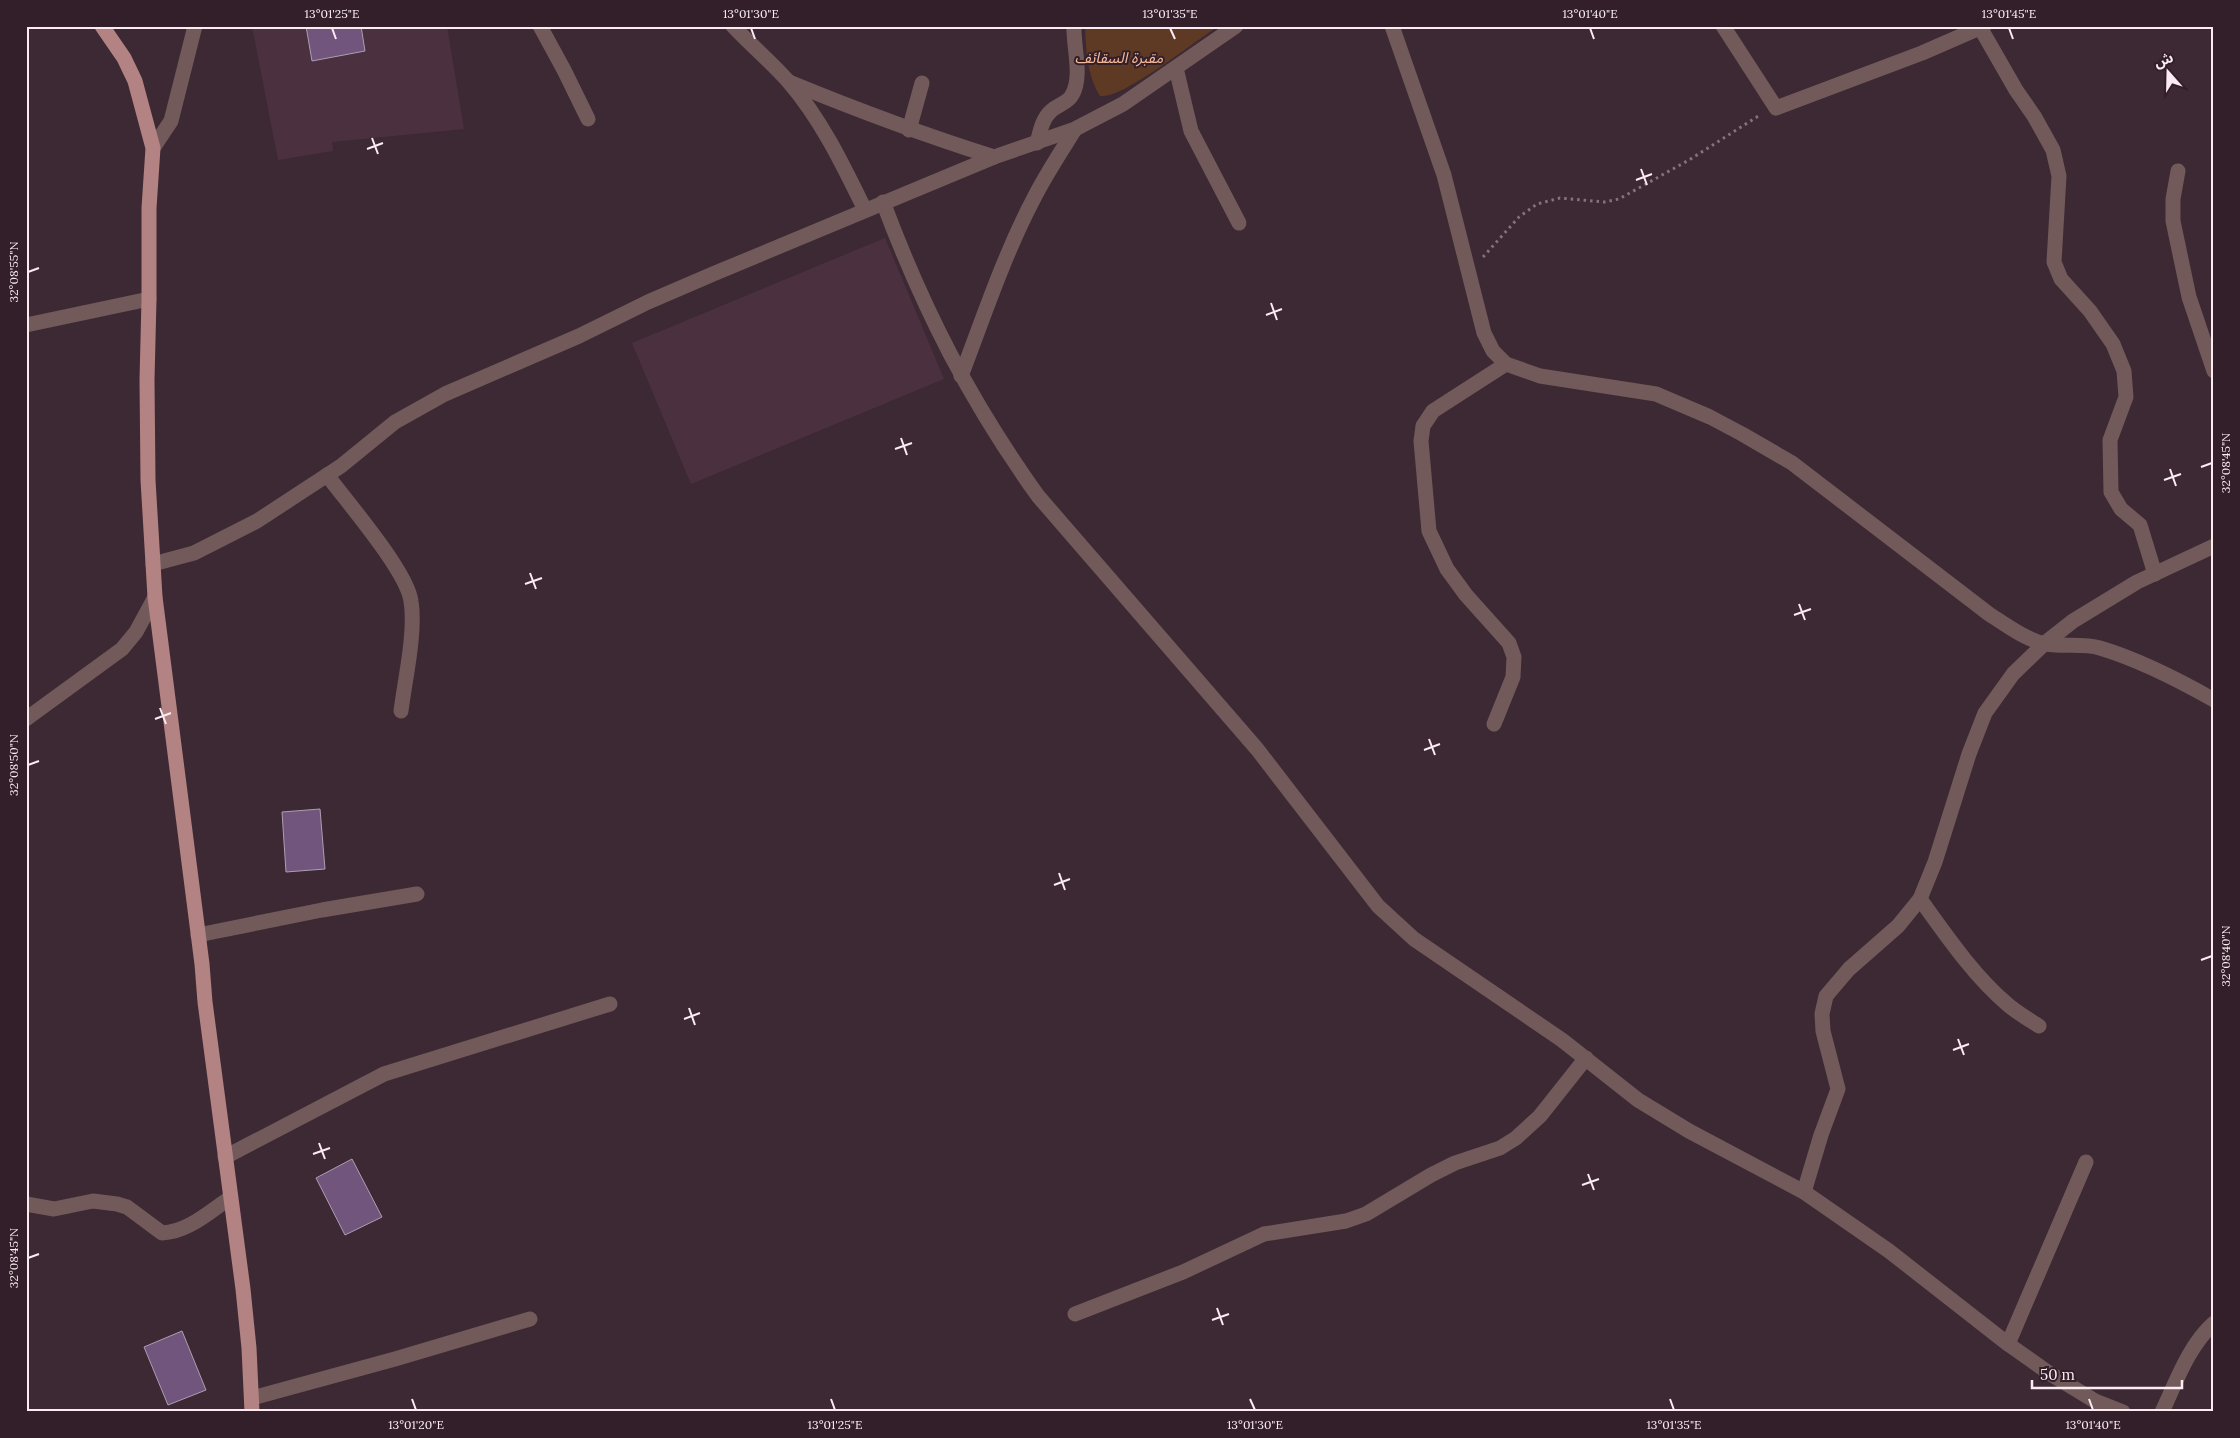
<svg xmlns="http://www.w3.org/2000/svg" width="2240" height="1438" font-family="Lora,'Noto Sans Arabic',serif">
	<rect width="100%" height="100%" fill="#3d2933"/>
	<!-- built -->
	<g fill="#4b313f">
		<polygon points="252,26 447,26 464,129 332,142 333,151 278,160"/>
		<polygon points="885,238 944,379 691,484 632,343"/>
	</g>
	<!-- green -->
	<path fill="#5e3924" d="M1085,26H1219C1194,41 1124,99 1100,96C1087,75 1086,50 1085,26Z"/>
	<!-- building -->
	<g fill="#71557d" stroke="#ad9eb3">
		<polygon points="306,26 361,26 365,51 312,61"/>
		<polygon points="320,809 325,869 286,872 282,812"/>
		<polygon points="352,1159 382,1217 345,1235 316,1178"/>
		<polygon points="182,1331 206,1390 168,1405 144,1347"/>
	</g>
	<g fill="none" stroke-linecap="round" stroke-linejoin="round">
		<!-- path -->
		<polyline stroke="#85737c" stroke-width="3" stroke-dasharray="2.5 4" stroke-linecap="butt" points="1483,257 1519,217 1537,204 1560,198 1604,202 1619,199 1689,160 1760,115"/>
		<!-- minor -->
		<g stroke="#725a5a" stroke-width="15">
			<polyline points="540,26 564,70 588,119"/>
			<path d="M733,26C751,45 771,62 788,81C821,119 843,165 865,210"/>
			<path d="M1392,26L1444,175L1484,333L1493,351L1506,364L1540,376L1656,394L1710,417L1742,434L1792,463L1989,614C2006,625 2026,640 2046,644C2064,647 2083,643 2100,648C2140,660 2177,679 2214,700"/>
			<polyline points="1723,26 1776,108 1922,53 1984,26"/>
			<polyline points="1981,29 2016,90 2034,116 2053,150 2059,176 2054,262 2061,279 2090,311 2113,344 2124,371 2126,397 2110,440 2111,492 2121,509 2140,525 2155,574"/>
			<polyline points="1176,68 1191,131 1239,223"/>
			<path d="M789,82C857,110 924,135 994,157"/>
			<polyline points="909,130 922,83"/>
			<path d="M1037,143C1040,132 1042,119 1051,111C1057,105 1068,103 1072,95C1083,76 1073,47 1074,26"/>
			<polyline points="153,148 171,121 195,26"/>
			<polyline points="2178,171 2173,199 2173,221 2189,297 2214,371"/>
			<path d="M883,202C924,311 970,401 1038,496L1257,749L1378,906L1414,939L1562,1040L1638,1100L1689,1131L1804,1192L1889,1251L2008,1344L2049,1373L2095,1401L2123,1412"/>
			<polyline points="26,325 149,299"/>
			<path d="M961,376C984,316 1004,255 1034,198C1046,174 1061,152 1075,129"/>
			<path d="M327,475C347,502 407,571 411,601C416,632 405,679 401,711"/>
			<polyline points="153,564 194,553 257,521 341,466 395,422 445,394 579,336 648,302 713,274 994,157 1075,129 1123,104 1236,26"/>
			<polyline points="26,719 122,649 136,632 155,597"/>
			<polyline points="1494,724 1513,677 1514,657 1509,643 1466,595 1447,569 1429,531 1421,441 1423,426 1433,411 1506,364"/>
			<path d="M1920,899C1946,935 1973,975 2007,1004C2016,1012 2028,1019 2039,1026"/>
			<polyline points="198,935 322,910 417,894"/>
			<polyline points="225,1157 384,1074 610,1004"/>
			<polyline points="1804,1192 1821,1135 1838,1089 1823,1031 1822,1014 1826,996 1849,969 1898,926 1920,899 1935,862 1969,754 1985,713 2013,674 2045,643 2073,621 2137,582 2214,546"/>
			<path d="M26,1204L54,1209L93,1201L117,1204L127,1207L162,1233C188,1232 209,1212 230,1198"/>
			<polyline points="1075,1314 1183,1272 1264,1234 1346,1221 1366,1214 1431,1175 1455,1163 1500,1148 1516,1138 1540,1116 1586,1058"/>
			<polyline points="2008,1344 2086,1162"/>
			<polyline points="252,1398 395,1359 530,1319"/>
			<path d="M2162,1412C2176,1382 2189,1345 2214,1323"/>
		</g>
		<!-- major -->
		<polyline stroke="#b38282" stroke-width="15" points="102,26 124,58 135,81 153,148 149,208 149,299 147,380 148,480 155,597 202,964 205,1002 243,1289 249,1348 252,1412"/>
	</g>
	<!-- ticks -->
	<path fill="none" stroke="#faecf2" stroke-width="2" d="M332,28L336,39M751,28L755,39M1170,28L1175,39M1590,28L1594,39M2009,28L2013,39M372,138L378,154M367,149L383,143M1641,169L1647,185M1636,180L1652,174M28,272L39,268M1271,303L1277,320M1266,315L1282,309M901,438L907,455M895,449L912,443M2201,467L2212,463M2170,469L2176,486M2164,480L2181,474M530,573L536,589M525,584L542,578M1799,604L1805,620M1794,615L1811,609M160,708L166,724M155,719L171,713M1429,739L1435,755M1424,750L1440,744M28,765L39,761M1059,873L1065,890M1054,885L1070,879M2201,960L2212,956M689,1008L695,1025M684,1019L700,1013M1958,1039L1964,1055M1953,1050L1969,1044M319,1143L325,1159M313,1154L330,1148M1588,1174L1594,1190M1582,1185L1599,1179M28,1258L39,1254M1217,1308L1223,1325M1212,1320L1229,1314M412,1399L416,1410M831,1399L835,1410M1250,1399L1255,1410M1670,1399L1674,1410M2089,1399L2093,1410"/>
	<g text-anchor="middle" stroke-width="4" stroke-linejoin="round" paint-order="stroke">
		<!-- park labels -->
		<g font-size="15" font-style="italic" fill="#f5ba9a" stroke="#331f29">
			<text x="1119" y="63">مقبرة السقائف</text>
		</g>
	</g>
	<!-- border -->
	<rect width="2240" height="1438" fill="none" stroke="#331f29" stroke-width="55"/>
	<!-- north arrow -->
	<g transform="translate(2168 72) rotate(340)" stroke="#331f29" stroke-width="4" paint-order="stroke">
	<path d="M0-4L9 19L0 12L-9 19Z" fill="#faecf2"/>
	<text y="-8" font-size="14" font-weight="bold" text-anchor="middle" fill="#faecf2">ش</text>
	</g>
	<!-- scale -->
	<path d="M2032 1380v8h150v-8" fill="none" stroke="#faecf2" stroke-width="2.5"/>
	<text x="2040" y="1380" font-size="15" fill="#faecf2" stroke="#331f29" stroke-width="4" paint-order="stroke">50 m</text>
	<rect x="28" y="28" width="2184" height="1382" fill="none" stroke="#faecf2" stroke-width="2"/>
	<g font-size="12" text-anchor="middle" fill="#faecf2">
		<text x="332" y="18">13°01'25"E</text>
		<text x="751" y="18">13°01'30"E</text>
		<text x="1170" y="18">13°01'35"E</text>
		<text x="1590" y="18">13°01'40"E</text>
		<text x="2009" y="18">13°01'45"E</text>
		<text transform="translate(14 272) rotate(-90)" y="4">32°08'55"N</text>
		<text transform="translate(2226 463) rotate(-90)" y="4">32°08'45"N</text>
		<text transform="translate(14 765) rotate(-90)" y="4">32°08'50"N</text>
		<text transform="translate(2226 956) rotate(-90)" y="4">32°08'40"N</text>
		<text transform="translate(14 1258) rotate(-90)" y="4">32°08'45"N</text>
		<text x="416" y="1429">13°01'20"E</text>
		<text x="835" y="1429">13°01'25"E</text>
		<text x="1255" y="1429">13°01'30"E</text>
		<text x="1674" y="1429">13°01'35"E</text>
		<text x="2093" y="1429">13°01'40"E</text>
	</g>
</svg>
